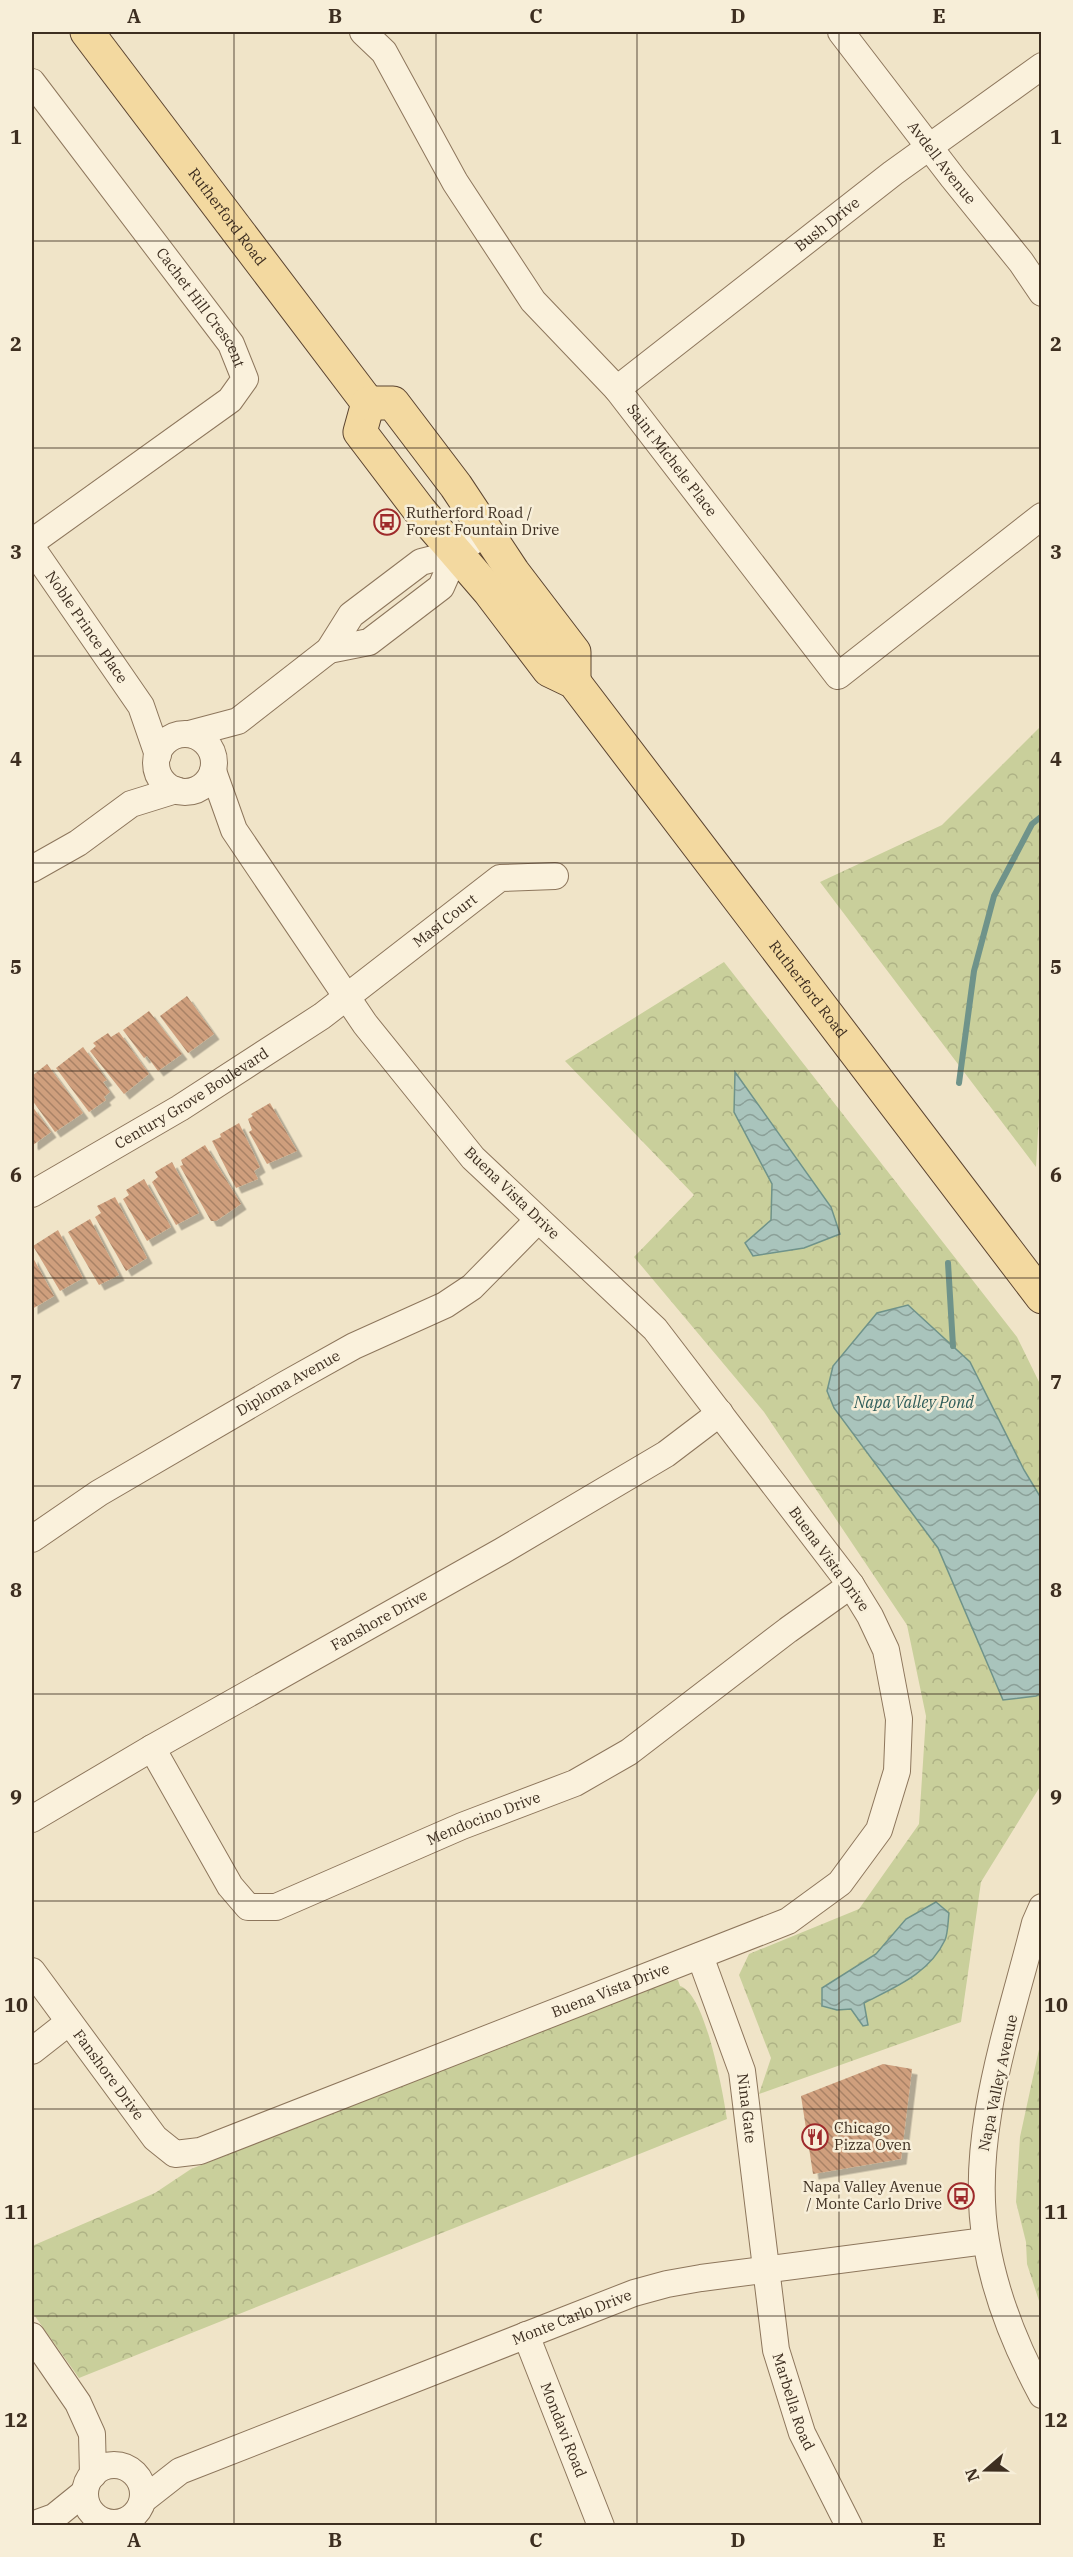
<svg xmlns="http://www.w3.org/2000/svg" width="1073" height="2557" font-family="'IBM Plex Serif',serif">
	<defs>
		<pattern id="park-crowns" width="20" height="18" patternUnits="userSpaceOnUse" patternTransform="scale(1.5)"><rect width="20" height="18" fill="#c9cf9b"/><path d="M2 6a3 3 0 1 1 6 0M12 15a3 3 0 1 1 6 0" fill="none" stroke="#aeb285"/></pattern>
		<pattern id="water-waves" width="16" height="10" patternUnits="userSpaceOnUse" patternTransform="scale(1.5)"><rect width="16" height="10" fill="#a9c4bc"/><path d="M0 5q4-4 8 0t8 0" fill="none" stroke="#8ba098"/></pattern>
		<pattern id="building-back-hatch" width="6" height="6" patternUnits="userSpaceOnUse" patternTransform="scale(1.5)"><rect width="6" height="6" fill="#cf9f7d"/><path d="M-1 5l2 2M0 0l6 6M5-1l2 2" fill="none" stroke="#a98266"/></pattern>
		<filter id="shadow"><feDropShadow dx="5.5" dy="5.5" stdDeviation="0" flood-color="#0004"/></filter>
	</defs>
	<rect width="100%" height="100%" fill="#f0e4c8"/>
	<!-- park -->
	<g fill="url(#park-crowns)">
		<polygon points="1041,726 1042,1065 1036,1167 820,882 942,825"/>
		<polygon points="724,962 1017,1337 1041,1386 1041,1785 981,1882 961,2022 759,2094 771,2058 739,1975 749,1954 859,1909 919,1824 926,1716 907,1625 764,1412 634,1257 694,1195 565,1061"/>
		<path d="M678,1980L680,1986C706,1994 723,2093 727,2119L79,2378L32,2312V2246L155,2193L191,2169L668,1981Z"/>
		<polygon points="1041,2040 1042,2307 1041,2307 1027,2264 1026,2242 1016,2202 1020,2137"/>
	</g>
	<!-- water -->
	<g fill="url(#water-waves)" stroke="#6f938a" stroke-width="1.5">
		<polygon points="735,1072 831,1207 840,1234 804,1248 753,1256 745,1243 771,1220 772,1184 734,1112"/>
		<polygon points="908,1305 970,1362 1024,1470 1041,1498 1042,1693 1036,1696 1003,1700 938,1548 834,1408 827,1391 833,1366 877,1313"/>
		<path d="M936,1902L949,1913C948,1921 948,1933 945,1940C929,1974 895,1987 864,2003L868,2025L863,2026L851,2009L837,2010L822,2006V1988L876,1954L906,1919Z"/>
	</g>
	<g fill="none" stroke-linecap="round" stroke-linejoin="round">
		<!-- stream -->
		<g stroke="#6f938a" stroke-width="6">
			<polyline points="959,1083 974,971 994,896 1032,824 1042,816"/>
			<polyline points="948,1263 953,1346"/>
		</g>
	</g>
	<!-- building -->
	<g fill="url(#building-back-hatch)" filter="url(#shadow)">
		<polygon points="187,996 214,1034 188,1053 160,1016"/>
		<polygon points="149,1011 182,1054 158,1071 147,1056 144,1058 123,1030"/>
		<polygon points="119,1032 149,1074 124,1094 90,1051 96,1046 93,1043 108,1033 111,1037"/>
		<polygon points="83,1047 107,1080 103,1082 110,1092 104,1097 106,1100 89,1112 56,1068"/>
		<polygon points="47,1064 83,1113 55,1132 32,1100 32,1076"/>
		<polygon points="270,1103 297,1151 267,1164 249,1132 252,1130 248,1119 253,1116 251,1114"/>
		<polygon points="32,1106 51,1132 33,1145 32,1143"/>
		<polygon points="239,1123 260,1167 254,1171 258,1179 236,1188 212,1141 221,1137 220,1134"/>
		<polygon points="205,1145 241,1204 216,1221 211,1221 180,1166 183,1165 181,1160"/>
		<polygon points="172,1162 199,1213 176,1225 152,1182 158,1177 155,1172"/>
		<polygon points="144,1179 171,1227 147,1241 123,1199 129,1195 126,1190"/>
		<polygon points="115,1197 147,1258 126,1271 95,1217 101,1213 97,1206"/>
		<polygon points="90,1219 119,1275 99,1285 68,1232"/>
		<polygon points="58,1230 83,1278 60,1291 33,1246"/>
		<polygon points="32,1256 54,1296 32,1309"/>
		<polygon points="883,2064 912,2069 901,2159 813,2174 801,2096"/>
	</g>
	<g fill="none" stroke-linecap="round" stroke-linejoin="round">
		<!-- minor casing -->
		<g stroke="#8d765c" stroke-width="28">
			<g id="minor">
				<path id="s1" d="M363,32L384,52L455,182L533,301L617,389L838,676L1042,516"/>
				<path id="s2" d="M841,32L953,178L1021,262L1042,293"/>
				<path id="s3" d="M32,82L231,344L245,379L230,400L32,542"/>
				<path id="s4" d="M617,389L893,173L1042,66"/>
				<path id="s5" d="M32,548L141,706L158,755"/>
				<polyline points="329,650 369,642 441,587 456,553"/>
				<polyline points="189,734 238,721 329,650 351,615 421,562 456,553 486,532"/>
				<circle cx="185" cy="763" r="29"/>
				<polyline points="32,869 78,843 131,804 176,790"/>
				<path id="s6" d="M32,1194L180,1108L322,1016L500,878L555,876"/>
				<path id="s7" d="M32,1539L99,1493L286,1384L354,1346L445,1305L472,1287L538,1220"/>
				<path id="s8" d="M152,1748L230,1886L248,1907H276L462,1826L575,1783L629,1752L788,1630L851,1585"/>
				<path id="s9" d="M32,1819L152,1748L502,1551L666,1454L720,1413"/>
				<path d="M1042,1907L1035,1923C1010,2023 968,2137 986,2241C995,2295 1016,2347 1042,2395"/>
				<path id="s10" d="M700,1956L742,2071L776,2350L802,2433L849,2526"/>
				<path id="s11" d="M32,1971L155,2138L175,2154L200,2151L788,1921L840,1883L879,1830L897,1771L899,1719L886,1650L870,1616L851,1585L655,1329L473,1158L365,1024L234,830L213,771"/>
				<polyline points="32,2051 69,2022"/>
				<path id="s12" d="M526,2335L601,2526"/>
				<polyline points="32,2336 78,2403 92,2434 93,2475"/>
				<circle cx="114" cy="2494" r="29"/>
				<path id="s13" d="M143,2500L180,2471L634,2293L667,2284L701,2278L985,2241"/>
				<polyline points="32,2525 54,2517 85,2492"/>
			</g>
		</g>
		<!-- major casing -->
		<g stroke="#5b4430" stroke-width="35">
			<g id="major">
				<path id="s14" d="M87,32L368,403"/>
				<path id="s15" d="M368,403L360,432L420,511L489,591L549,670L574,682L1042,1297"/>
				<polyline points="368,403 393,403 456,486 513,572 574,652 574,682"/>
			</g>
		</g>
		<!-- minor -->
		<use href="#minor" stroke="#faf1dc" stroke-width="26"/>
		<!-- major -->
		<use href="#major" stroke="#f3d9a0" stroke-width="33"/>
	</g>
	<!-- grid -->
	<path fill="none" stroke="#3d2e20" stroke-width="1.5" stroke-opacity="0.55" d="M234,32V2526M436,32V2526M637,32V2526M839,32V2526M32,241H1042M32,448H1042M32,656H1042M32,863H1042M32,1071H1042M32,1278H1042M32,1486H1042M32,1694H1042M32,1901H1042M32,2109H1042M32,2316H1042"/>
	<!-- icons -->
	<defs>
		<g id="bus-ring" transform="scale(1.35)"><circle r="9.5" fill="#f7eed8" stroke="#9e2a2b" stroke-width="1.5"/><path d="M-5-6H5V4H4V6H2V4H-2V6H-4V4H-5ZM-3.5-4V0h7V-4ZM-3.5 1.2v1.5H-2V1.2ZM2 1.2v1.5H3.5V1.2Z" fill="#9e2a2b"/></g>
		<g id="restaurant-ring" transform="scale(1.35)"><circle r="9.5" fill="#f7eed8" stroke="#9e2a2b" stroke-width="1.5"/><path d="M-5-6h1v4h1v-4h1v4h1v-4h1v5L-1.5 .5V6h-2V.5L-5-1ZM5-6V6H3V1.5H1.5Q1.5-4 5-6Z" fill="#9e2a2b"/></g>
	</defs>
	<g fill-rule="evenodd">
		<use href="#bus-ring" x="387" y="522"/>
		<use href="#restaurant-ring" x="815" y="2137"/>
		<use href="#bus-ring" x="961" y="2196"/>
	</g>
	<g text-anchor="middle" stroke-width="5" stroke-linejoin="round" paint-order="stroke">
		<!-- street labels -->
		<g font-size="15" fill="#3d2e20" stroke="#f7eed8">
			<text dy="5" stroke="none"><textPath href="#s2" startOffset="165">Avdell Avenue</textPath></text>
			<text dy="5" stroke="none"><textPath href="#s14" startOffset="232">Rutherford Road</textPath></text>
			<text dy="5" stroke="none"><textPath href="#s4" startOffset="267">Bush Drive</textPath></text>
			<text dy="5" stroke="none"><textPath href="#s3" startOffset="282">Cachet Hill Crescent</textPath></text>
			<text dy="5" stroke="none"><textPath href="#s1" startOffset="531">Saint Michele Place</textPath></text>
			<text dy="5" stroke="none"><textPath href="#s5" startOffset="96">Noble Prince Place</textPath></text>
			<text dy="5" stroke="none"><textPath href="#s6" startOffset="496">Masi Court</textPath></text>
			<text dy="5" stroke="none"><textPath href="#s15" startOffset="748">Rutherford Road</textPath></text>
			<text dy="5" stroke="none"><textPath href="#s6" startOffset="186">Century Grove Boulevard</textPath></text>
			<text transform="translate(512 1193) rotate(44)" y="5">Buena Vista Drive</text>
			<text dy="5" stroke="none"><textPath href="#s7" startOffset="300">Diploma Avenue</textPath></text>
			<text transform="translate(829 1559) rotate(54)" y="5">Buena Vista Drive</text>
			<text dy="5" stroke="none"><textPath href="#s9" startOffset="400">Fanshore Drive</textPath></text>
			<text dy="5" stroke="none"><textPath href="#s8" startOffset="440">Mendocino Drive</textPath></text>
			<text dy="5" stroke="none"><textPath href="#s11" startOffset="699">Buena Vista Drive</textPath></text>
			<text dy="5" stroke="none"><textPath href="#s11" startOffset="129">Fanshore Drive</textPath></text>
			<text transform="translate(998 2083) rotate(-78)" y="5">Napa Valley Avenue</text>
			<text dy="5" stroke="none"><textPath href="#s10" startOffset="160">Nina Gate</textPath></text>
			<text dy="5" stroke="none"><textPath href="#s13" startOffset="468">Monte Carlo Drive</textPath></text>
			<text dy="5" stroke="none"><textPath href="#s10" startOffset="458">Marbella Road</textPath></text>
			<text dy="5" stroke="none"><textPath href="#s12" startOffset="102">Mondavi Road</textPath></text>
		</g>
		<!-- poi labels -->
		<g font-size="15" fill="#3d2e20" stroke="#f7eed8" text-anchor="start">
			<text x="406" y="518">Rutherford Road /<tspan x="406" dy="17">Forest Fountain Drive</tspan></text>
			<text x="834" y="2133">Chicago<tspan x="834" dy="17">Pizza Oven</tspan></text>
			<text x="942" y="2192" text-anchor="end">Napa Valley Avenue<tspan x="942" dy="17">/ Monte Carlo Drive</tspan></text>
		</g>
		<!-- water labels -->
		<g font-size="16" font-style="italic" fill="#2f5d5a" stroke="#f7eed8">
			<text x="914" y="1408">Napa Valley Pond</text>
		</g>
	</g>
	<!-- border -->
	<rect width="1073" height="2557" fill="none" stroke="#f7eed8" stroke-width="66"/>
	<!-- north arrow -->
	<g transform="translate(986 2470) rotate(250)" stroke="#f7eed8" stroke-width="4.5" paint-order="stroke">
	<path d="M0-4.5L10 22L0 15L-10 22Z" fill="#3d2e20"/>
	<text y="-9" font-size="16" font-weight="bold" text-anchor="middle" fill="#3d2e20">N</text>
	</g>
	<rect x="33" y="33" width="1007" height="2491" fill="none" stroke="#3d2e20" stroke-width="2"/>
	<g font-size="20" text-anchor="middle" font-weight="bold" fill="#3d2e20">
		<text x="134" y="23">A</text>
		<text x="335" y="23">B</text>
		<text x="536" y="23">C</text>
		<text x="738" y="23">D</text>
		<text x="939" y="23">E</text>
		<text x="16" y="144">1</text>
		<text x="1056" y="144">1</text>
		<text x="16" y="351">2</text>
		<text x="1056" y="351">2</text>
		<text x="16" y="559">3</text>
		<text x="1056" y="559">3</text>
		<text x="16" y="766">4</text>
		<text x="1056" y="766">4</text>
		<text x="16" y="974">5</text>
		<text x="1056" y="974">5</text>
		<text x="16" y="1182">6</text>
		<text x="1056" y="1182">6</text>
		<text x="16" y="1389">7</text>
		<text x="1056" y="1389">7</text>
		<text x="16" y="1597">8</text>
		<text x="1056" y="1597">8</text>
		<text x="16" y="1804">9</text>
		<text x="1056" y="1804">9</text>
		<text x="16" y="2012">10</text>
		<text x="1056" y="2012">10</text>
		<text x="16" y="2219">11</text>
		<text x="1056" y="2219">11</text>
		<text x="16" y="2427">12</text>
		<text x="1056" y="2427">12</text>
		<text x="134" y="2547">A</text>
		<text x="335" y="2547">B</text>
		<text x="536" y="2547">C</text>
		<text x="738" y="2547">D</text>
		<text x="939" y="2547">E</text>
	</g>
</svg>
